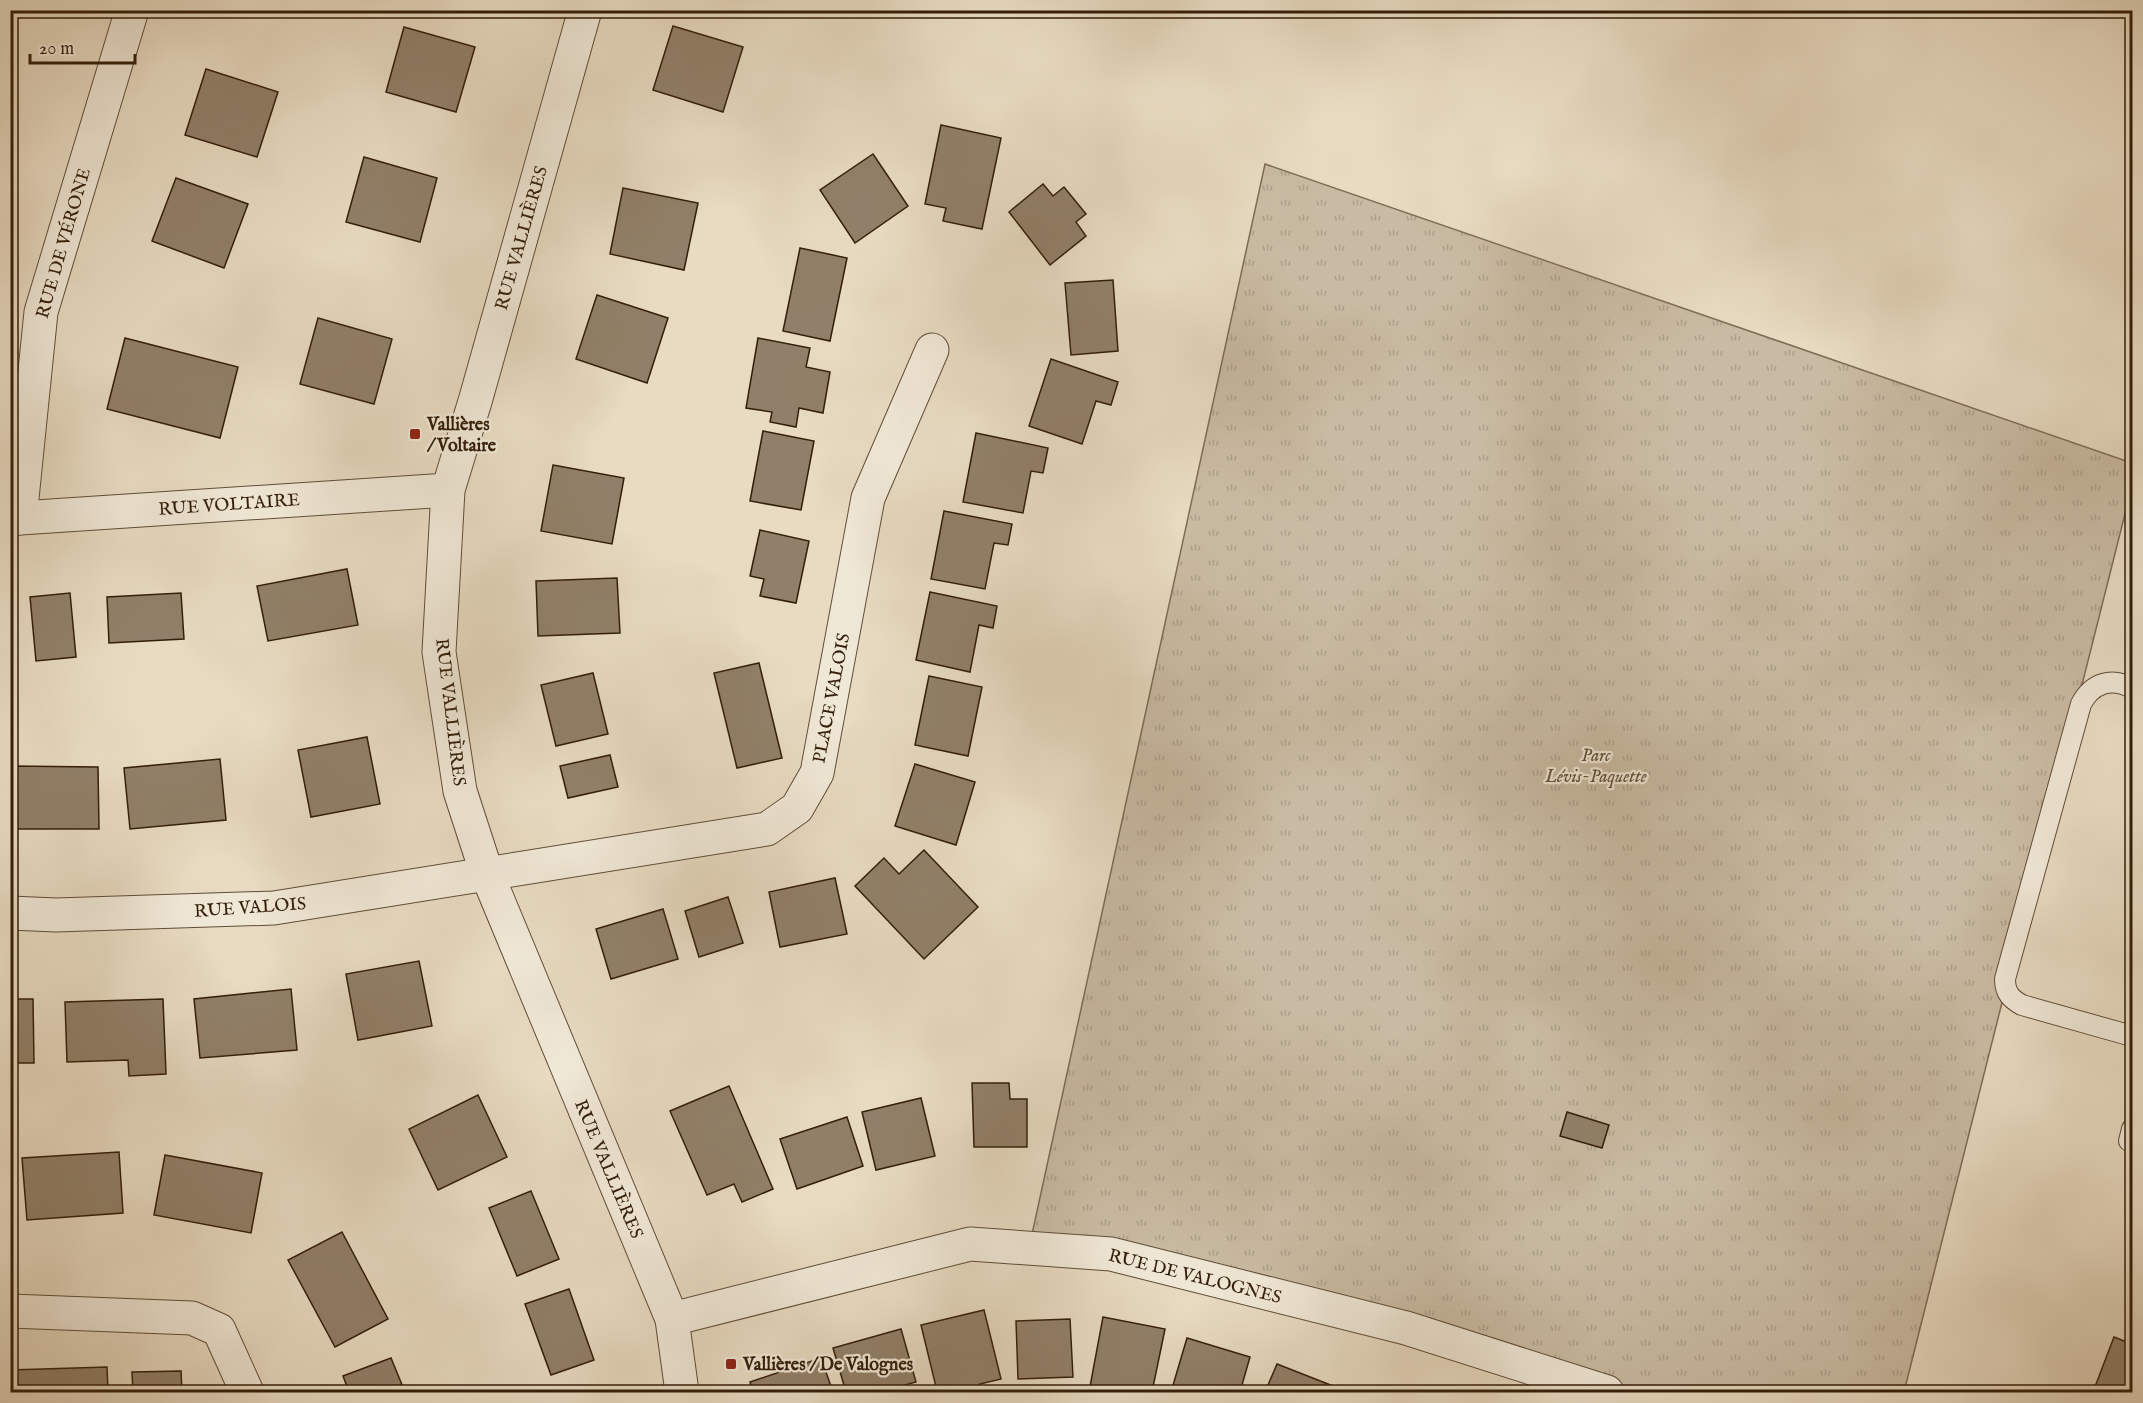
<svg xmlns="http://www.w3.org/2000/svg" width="2143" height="1403" font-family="'IM FELL English',serif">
	<defs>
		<pattern id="grass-tufts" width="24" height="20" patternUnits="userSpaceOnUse" patternTransform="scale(1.5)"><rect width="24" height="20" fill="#c9bba3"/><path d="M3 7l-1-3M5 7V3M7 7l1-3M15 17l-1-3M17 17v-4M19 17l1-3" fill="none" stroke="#ada08b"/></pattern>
	</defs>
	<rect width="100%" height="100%" fill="#e8dbc2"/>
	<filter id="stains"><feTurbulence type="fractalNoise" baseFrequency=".00333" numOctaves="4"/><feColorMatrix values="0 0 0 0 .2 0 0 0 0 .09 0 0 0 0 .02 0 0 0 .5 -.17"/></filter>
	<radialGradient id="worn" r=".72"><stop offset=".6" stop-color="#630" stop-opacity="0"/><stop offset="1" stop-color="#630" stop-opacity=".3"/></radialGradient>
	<!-- grass -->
	<polygon fill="url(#grass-tufts)" stroke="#7e6c56" stroke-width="1.5" points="1265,164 2132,463 2132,486 1904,1392 1585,1392 1111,1254 1029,1248"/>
	<!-- building -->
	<g fill="#918069" stroke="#331e09" stroke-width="1.5">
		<polygon points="673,26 743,47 723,112 653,90"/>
		<polygon points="404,27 475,47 456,112 386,92"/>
		<polygon points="206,69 278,92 257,157 185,135"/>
		<polygon points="941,125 1001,138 982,229 943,221 946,208 925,204"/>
		<polygon points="873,154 908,206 855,243 820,190"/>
		<polygon points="364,157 437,178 420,242 346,222"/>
		<polygon points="176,178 248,204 224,268 152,241"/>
		<polygon points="1043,184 1053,196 1064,187 1086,214 1076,222 1086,236 1050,265 1009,212"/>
		<polygon points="623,188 698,203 684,270 610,254"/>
		<polygon points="800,248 847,258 830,341 783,331"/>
		<polygon points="1113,280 1118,351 1071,355 1065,283"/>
		<polygon points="597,295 668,318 647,383 576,359"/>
		<polygon points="318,318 392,339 374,404 300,384"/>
		<polygon points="125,338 238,367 220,438 107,409"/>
		<polygon points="758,338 810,348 806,367 830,372 823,413 799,408 796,427 770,422 772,412 746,408"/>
		<polygon points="1051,359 1118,382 1111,405 1096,401 1082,444 1029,426"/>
		<polygon points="763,431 814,441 801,510 750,501"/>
		<polygon points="976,433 1048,448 1043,473 1031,471 1023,513 963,502"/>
		<polygon points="553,465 624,478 612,544 541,531"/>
		<polygon points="944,511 1012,524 1008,545 994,543 985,589 931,579"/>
		<polygon points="760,530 809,541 796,603 760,596 764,579 750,576"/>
		<polygon points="347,569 358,625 268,641 257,586"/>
		<polygon points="617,578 620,633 538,636 536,581"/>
		<polygon points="930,592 997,606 993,628 979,625 970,672 916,660"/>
		<polygon points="70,593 76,657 36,661 30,597"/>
		<polygon points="181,593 184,639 109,643 107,597"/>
		<polygon points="759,663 782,758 737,768 714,673"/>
		<polygon points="593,673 608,734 556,746 541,685"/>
		<polygon points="929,676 982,687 968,756 915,745"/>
		<polygon points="367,737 380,804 311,817 298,750"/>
		<polygon points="610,755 618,787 568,798 560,766"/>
		<polygon points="220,759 226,820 130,829 124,768"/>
		<polygon points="915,764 975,782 956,845 895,826"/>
		<polygon points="10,766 98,767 99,829 10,829"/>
		<polygon points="924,850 978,907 924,959 855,886 884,858 899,874"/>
		<polygon points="835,878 847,934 780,947 769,892"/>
		<polygon points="728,897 743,943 699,957 685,911"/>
		<polygon points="663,909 678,959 611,979 596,929"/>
		<polygon points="419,961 432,1026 358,1040 346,974"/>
		<polygon points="291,989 297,1050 200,1058 194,999"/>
		<polygon points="10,999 33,999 34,1063 10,1063"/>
		<polygon points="163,999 166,1074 129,1076 128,1060 67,1062 65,1002"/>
		<polygon points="972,1083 1009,1083 1010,1099 1027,1099 1027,1147 974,1147"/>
		<polygon points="729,1086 773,1189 742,1202 734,1184 707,1195 670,1111"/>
		<polygon points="478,1095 507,1157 438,1190 409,1129"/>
		<polygon points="921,1098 935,1156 876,1170 862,1112"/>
		<polygon points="1567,1112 1609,1125 1602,1148 1560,1136"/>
		<polygon points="847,1117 863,1166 797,1189 780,1139"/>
		<polygon points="119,1152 123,1213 27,1220 22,1158"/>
		<polygon points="165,1155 262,1173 251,1233 154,1215"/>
		<polygon points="531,1191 559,1259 517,1276 489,1208"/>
		<polygon points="342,1232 388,1319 335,1347 288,1260"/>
		<polygon points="569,1289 594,1360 551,1375 525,1304"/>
		<polygon points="984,1310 1001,1379 980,1384 982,1392 949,1392 948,1388 937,1391 921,1325"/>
		<polygon points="1103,1317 1165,1329 1152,1392 1089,1392"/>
		<polygon points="1070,1319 1073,1377 1018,1379 1016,1321"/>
		<polygon points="901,1329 916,1382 880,1392 846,1392 833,1348"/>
		<polygon points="2114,1337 2132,1344 2132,1392 2093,1392"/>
		<polygon points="1187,1338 1250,1357 1240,1392 1171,1392"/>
		<polygon points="391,1358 405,1392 349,1392 343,1376"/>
		<polygon points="821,1358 833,1392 753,1392 750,1382"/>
		<polygon points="1277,1364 1333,1386 1330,1392 1265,1392"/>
		<polygon points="107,1367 108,1392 11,1392 10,1370"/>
		<polygon points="181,1371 182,1392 133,1392 132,1372"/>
		<polygon points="1345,1386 1368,1392 1343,1392"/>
	</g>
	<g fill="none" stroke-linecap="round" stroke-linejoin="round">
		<!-- lane casing -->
		<g stroke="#604d37" stroke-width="22">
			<g id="lane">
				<path d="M2132,688C2111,677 2092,683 2081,704L2005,979C2005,993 2011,999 2022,1005L2132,1036"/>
				<polyline points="2132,1129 2129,1141 2132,1142"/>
			</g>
		</g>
		<!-- street casing -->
		<g stroke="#604d37" stroke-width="35">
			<g id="street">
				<polyline points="585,10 476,398 448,490 439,652 460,791 487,874 672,1319 682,1392"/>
				<polyline points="10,517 20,518 448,490"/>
				<polyline points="20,518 41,312 132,10"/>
				<polyline points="10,913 56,915 274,908 767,829 797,808 817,773 868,498 932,350"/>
				<polyline points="10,1311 192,1318 219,1330 247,1392"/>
				<polyline points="672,1319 970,1244 1111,1254 1406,1328 1607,1392"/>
			</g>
		</g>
		<!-- lane -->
		<use href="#lane" stroke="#f0e8d7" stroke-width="20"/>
		<!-- street -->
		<use href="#street" stroke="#f0e8d7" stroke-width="33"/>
	</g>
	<!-- markers -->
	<g fill="#8f2418" stroke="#f0e8d7" stroke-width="2">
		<rect x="409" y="428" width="12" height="12" rx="3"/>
		<rect x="725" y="1358" width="12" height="12" rx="3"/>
	</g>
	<g text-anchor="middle" stroke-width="4.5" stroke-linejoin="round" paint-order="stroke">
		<!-- street labels -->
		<g font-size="18" fill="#331e09" stroke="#f0e8d7">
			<text transform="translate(521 238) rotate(-74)" y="6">RUE VALLIÈRES</text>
			<text transform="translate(63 243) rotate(-74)" y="6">RUE DE VÉRONE</text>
			<text transform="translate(229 504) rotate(-4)" y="6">RUE VOLTAIRE</text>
			<text transform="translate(831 698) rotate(-79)" y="6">PLACE VALOIS</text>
			<text transform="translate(451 712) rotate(83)" y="6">RUE VALLIÈRES</text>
			<text transform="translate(250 907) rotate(-4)" y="6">RUE VALOIS</text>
			<text transform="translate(609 1169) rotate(67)" y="6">RUE VALLIÈRES</text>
			<text transform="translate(1195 1276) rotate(14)" y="6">RUE DE VALOGNES</text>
		</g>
		<!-- poi labels -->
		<g font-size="18" font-weight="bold" fill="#331e09" stroke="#f0e8d7" text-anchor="start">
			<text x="427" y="430">Vallières<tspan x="427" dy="21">/ Voltaire</tspan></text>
			<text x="743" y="1370">Vallières / De Valognes</text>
		</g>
		<!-- park labels -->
		<g font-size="18" font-style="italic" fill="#604d37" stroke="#f0e8d7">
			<text x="1596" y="761">Parc<tspan x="1596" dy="21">Lévis-Paquette</tspan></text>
		</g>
	</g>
	<!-- margin -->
	<rect width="2143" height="1403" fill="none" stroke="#e8dbc2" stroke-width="36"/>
	<rect x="12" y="12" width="2119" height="1379" fill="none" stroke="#331e09" stroke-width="3"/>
	<rect x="18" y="18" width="2107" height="1367" fill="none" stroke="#331e09" stroke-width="1.5"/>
	<!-- scale -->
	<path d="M30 54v9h105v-9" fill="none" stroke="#331e09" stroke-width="3"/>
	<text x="39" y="54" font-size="18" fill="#331e09" stroke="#f0e8d7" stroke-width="4.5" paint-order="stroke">20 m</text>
	<rect width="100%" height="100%" filter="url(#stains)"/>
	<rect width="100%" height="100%" fill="url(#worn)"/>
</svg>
